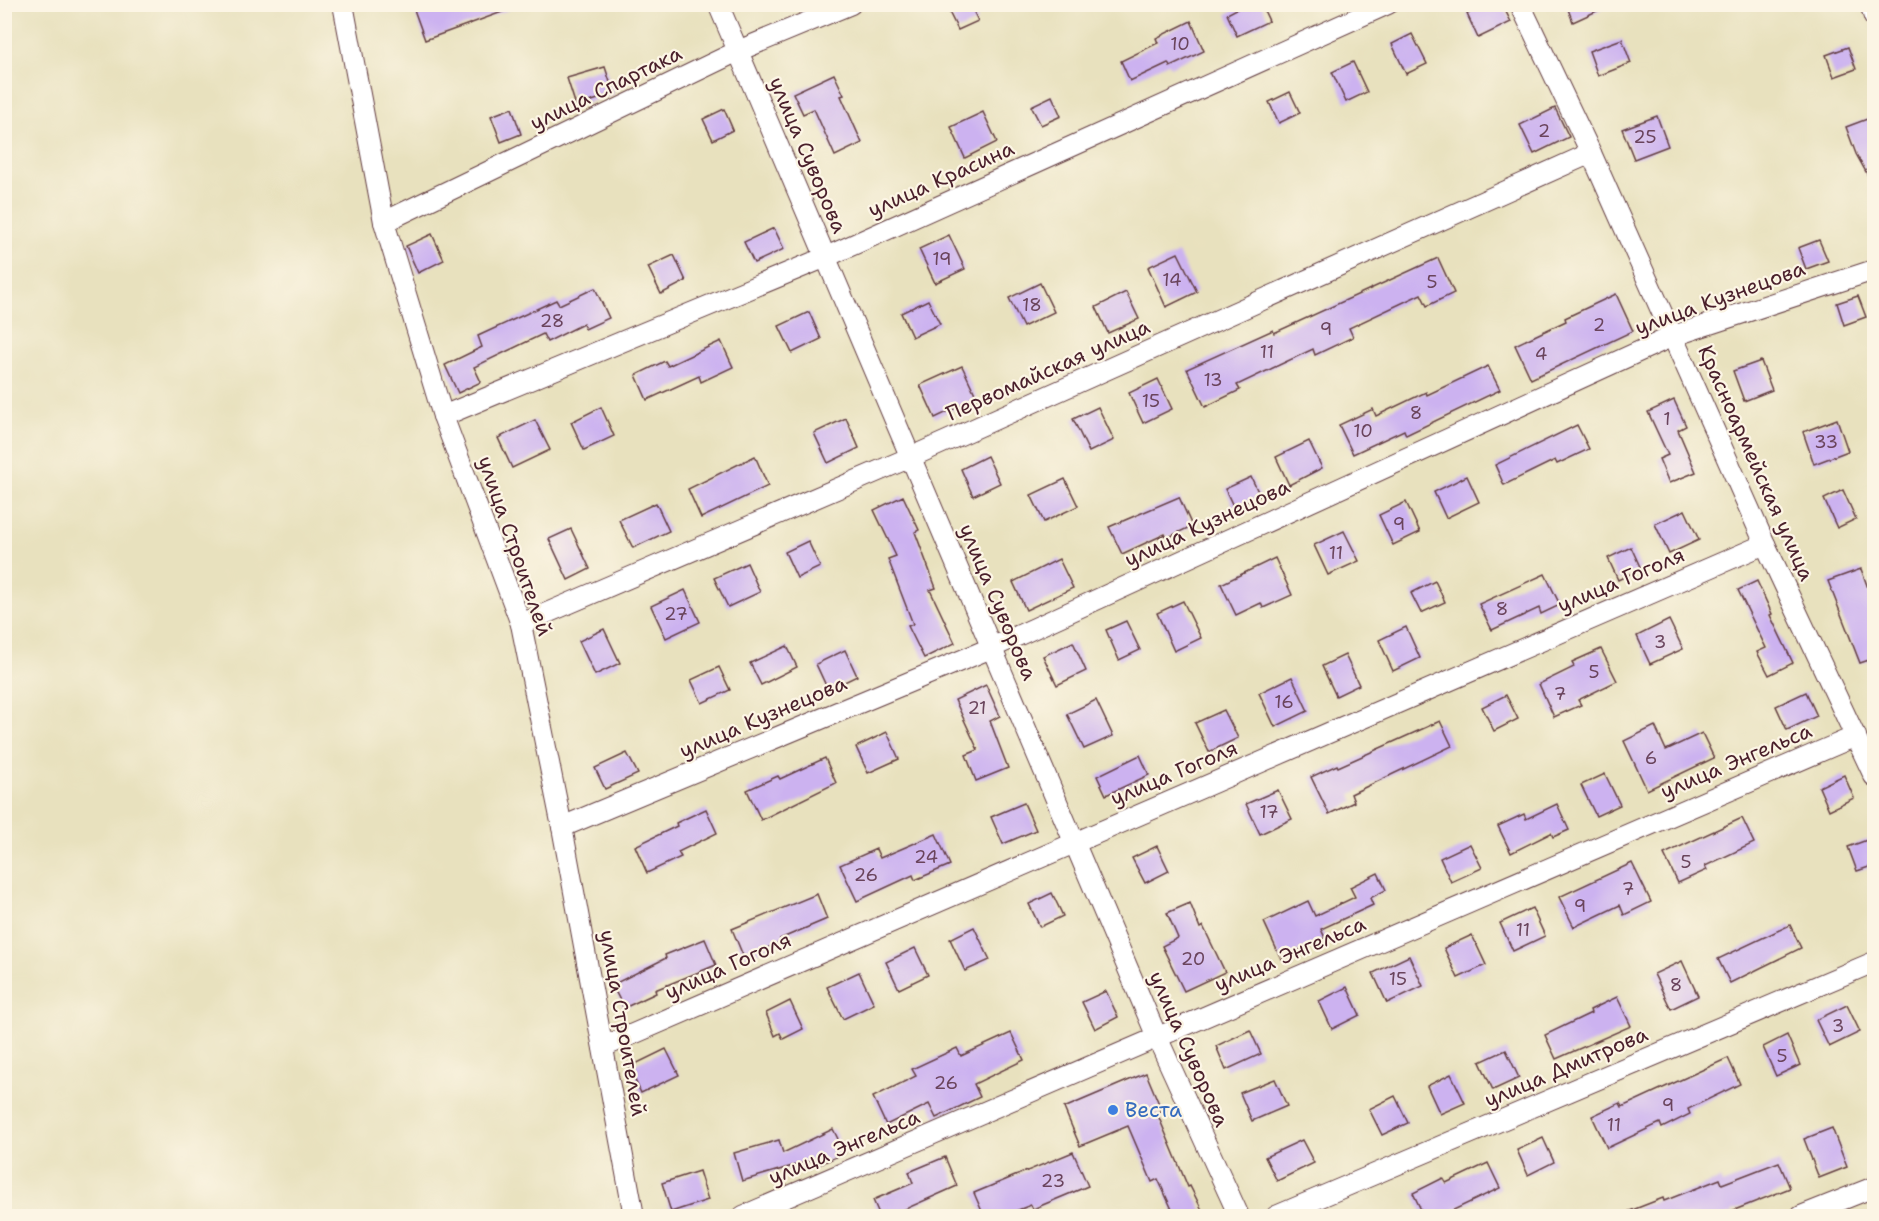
<svg xmlns="http://www.w3.org/2000/svg" width="1879" height="1221" font-family="'Shantell Sans',sans-serif">
	<rect width="100%" height="100%" fill="#fcf5e5"/>
	<filter id="ink" filterUnits="userSpaceOnUse"><feTurbulence type="fractalNoise" baseFrequency=".0167" numOctaves="2"/><feDisplacementMap in="SourceGraphic" scale="12" xChannelSelector="R" yChannelSelector="G"/><feConvolveMatrix kernelMatrix="1 2 1 2 8 2 1 2 1" color-interpolation-filters="sRGB"/></filter>
	<filter id="wash" filterUnits="userSpaceOnUse"><feTurbulence type="fractalNoise" baseFrequency=".008" numOctaves="4" result="noise"/><feDisplacementMap in="SourceGraphic" scale="24" xChannelSelector="R" yChannelSelector="G"/><feGaussianBlur stdDeviation="1.35" result="paint"/><feColorMatrix in="noise" values="0 0 0 0 0 0 0 0 0 0 0 0 0 0 0 0 0 1.4 0 .05"/><feComposite in="paint" operator="in"/></filter>
	<g filter="url(#wash)">
		<rect width="100%" height="100%" fill="#e8e1be"/>
		<g id="blocks">
			<!-- building -->
			<g fill="#ccb2f0">
				<polygon points="412,4 516,4 516,7 425,40"/>
				<polygon points="958,4 970,4 978,21 958,30 948,10"/>
				<polygon points="1246,4 1261,4 1269,21 1237,36 1227,14"/>
				<polygon points="1486,4 1502,4 1511,22 1478,38 1467,14"/>
				<polygon points="1566,4 1612,4 1573,22"/>
				<polygon points="1191,21 1204,51 1170,67 1168,63 1130,81 1121,61 1158,43 1156,38"/>
				<polygon points="1412,34 1427,64 1406,74 1392,44"/>
				<polygon points="1622,39 1631,63 1598,76 1589,51"/>
				<polygon points="1848,47 1856,69 1834,77 1826,55"/>
				<polygon points="1353,62 1367,92 1346,102 1332,72"/>
				<polygon points="605,67 614,94 576,106 567,78"/>
				<polygon points="834,74 844,95 841,96 862,143 835,156 814,109 803,114 793,93"/>
				<polygon points="1290,92 1300,113 1279,123 1269,102"/>
				<polygon points="1052,96 1061,116 1041,125 1031,106"/>
				<polygon points="512,108 521,134 501,142 491,116"/>
				<polygon points="1555,108 1569,137 1534,154 1520,125"/>
				<polygon points="724,109 733,130 713,140 703,119"/>
				<polygon points="983,112 997,142 965,158 951,127"/>
				<polygon points="1657,116 1668,146 1634,159 1622,129"/>
				<polygon points="1875,116 1875,188 1856,154 1846,127"/>
				<polygon points="774,228 784,249 754,263 744,242"/>
				<polygon points="432,234 444,260 418,273 406,246"/>
				<polygon points="949,235 965,269 935,283 919,249"/>
				<polygon points="1819,240 1828,261 1806,269 1798,248"/>
				<polygon points="1178,253 1197,292 1166,307 1148,267"/>
				<polygon points="674,255 686,281 661,294 648,267"/>
				<polygon points="1438,258 1454,293 1427,306 1421,294 1349,328 1353,337 1315,355 1313,349 1237,385 1240,390 1205,407 1187,369 1273,330 1274,333"/>
				<polygon points="1040,283 1054,312 1023,327 1009,298"/>
				<polygon points="595,288 609,318 585,329 583,324 547,342 543,334 474,367 481,382 458,393 445,365 482,347 478,336 556,300 559,305"/>
				<polygon points="1126,292 1139,319 1108,333 1096,307"/>
				<polygon points="1616,294 1633,331 1531,379 1515,345 1566,321 1565,318"/>
				<polygon points="1858,296 1866,317 1844,325 1837,303"/>
				<polygon points="928,300 940,324 912,337 901,313"/>
				<polygon points="809,312 821,339 792,353 779,326"/>
				<polygon points="721,341 733,367 701,382 699,376 647,400 636,375 665,361 668,366"/>
				<polygon points="1761,361 1772,390 1744,401 1733,371"/>
				<polygon points="962,366 977,398 935,418 920,385"/>
				<polygon points="1488,366 1500,390 1406,435 1404,430 1353,454 1339,425 1373,409 1376,416 1426,392 1427,395"/>
				<polygon points="1158,379 1172,409 1143,423 1129,393"/>
				<polygon points="1674,400 1686,426 1678,430 1696,472 1669,483 1659,459 1668,455 1648,412"/>
				<polygon points="601,407 614,436 584,450 571,422"/>
				<polygon points="1098,407 1114,440 1089,452 1073,419"/>
				<polygon points="846,418 859,448 828,463 814,433"/>
				<polygon points="1837,419 1848,451 1814,464 1803,432"/>
				<polygon points="535,420 550,450 512,468 498,438"/>
				<polygon points="1577,425 1589,449 1557,464 1555,460 1504,485 1495,465"/>
				<polygon points="1309,441 1322,468 1289,485 1276,457"/>
				<polygon points="755,456 768,486 701,518 688,489"/>
				<polygon points="987,456 1000,483 973,496 961,469"/>
				<polygon points="1467,476 1479,502 1446,518 1434,492"/>
				<polygon points="1251,477 1260,496 1234,508 1225,489"/>
				<polygon points="1065,479 1078,506 1044,522 1031,495"/>
				<polygon points="1843,490 1856,519 1837,528 1824,499"/>
				<polygon points="903,496 919,530 915,532 936,588 930,590 955,643 924,658 908,626 913,624 888,559 896,556 874,510"/>
				<polygon points="1179,497 1192,526 1167,538 1165,534 1122,554 1109,527"/>
				<polygon points="1406,502 1420,532 1393,545 1379,515"/>
				<polygon points="656,503 669,531 633,548 619,520"/>
				<polygon points="1685,510 1699,540 1669,554 1655,524"/>
				<polygon points="571,529 590,569 568,580 549,539"/>
				<polygon points="1344,531 1359,561 1328,575 1314,545"/>
				<polygon points="808,541 820,567 797,578 785,552"/>
				<polygon points="1631,547 1641,569 1618,580 1608,558"/>
				<polygon points="1275,558 1292,595 1263,608 1261,603 1236,615 1221,584"/>
				<polygon points="1059,559 1073,588 1026,610 1013,582"/>
				<polygon points="747,563 760,592 728,607 714,578"/>
				<polygon points="1861,569 1875,607 1875,658 1860,663 1828,581"/>
				<polygon points="1545,574 1560,605 1541,614 1539,608 1492,630 1479,604"/>
				<polygon points="1435,581 1445,602 1421,613 1411,593"/>
				<polygon points="1757,581 1772,614 1770,615 1793,663 1769,675 1757,652 1766,648 1738,590"/>
				<polygon points="685,590 700,622 666,638 651,606"/>
				<polygon points="1183,601 1201,638 1174,651 1157,613"/>
				<polygon points="1669,620 1683,649 1650,664 1637,636"/>
				<polygon points="1126,621 1140,650 1119,660 1106,630"/>
				<polygon points="1406,627 1420,658 1393,671 1379,640"/>
				<polygon points="604,629 620,663 595,675 579,641"/>
				<polygon points="1073,642 1086,671 1057,685 1043,656"/>
				<polygon points="787,646 797,667 761,685 750,663"/>
				<polygon points="1601,649 1617,681 1578,700 1581,705 1554,717 1539,684 1574,667 1572,662"/>
				<polygon points="845,650 857,676 828,690 816,664"/>
				<polygon points="1345,655 1359,685 1336,696 1322,666"/>
				<polygon points="719,667 730,690 702,703 691,680"/>
				<polygon points="1292,677 1308,711 1275,727 1259,693"/>
				<polygon points="986,685 1000,716 990,721 1008,768 976,781 966,755 978,750 955,700"/>
				<polygon points="1806,692 1817,716 1787,730 1776,706"/>
				<polygon points="1506,695 1518,719 1494,731 1482,707"/>
				<polygon points="1096,700 1113,736 1084,749 1067,714"/>
				<polygon points="1224,710 1238,738 1209,752 1195,723"/>
				<polygon points="1440,721 1452,746 1351,794 1354,802 1329,814 1311,777 1337,765 1338,767"/>
				<polygon points="1655,726 1666,750 1702,733 1714,758 1647,790 1624,741"/>
				<polygon points="887,732 899,759 868,773 856,747"/>
				<polygon points="627,753 638,774 605,789 595,768"/>
				<polygon points="1140,755 1149,775 1106,795 1097,776"/>
				<polygon points="825,758 836,783 761,820 747,790 778,776 780,779"/>
				<polygon points="1605,774 1620,805 1596,816 1581,785"/>
				<polygon points="1844,775 1854,798 1829,810 1819,787"/>
				<polygon points="1278,790 1292,819 1260,834 1246,804"/>
				<polygon points="1024,803 1036,830 1003,844 991,817"/>
				<polygon points="1557,804 1569,830 1553,837 1551,833 1511,853 1498,826 1524,814 1526,819"/>
				<polygon points="706,809 717,833 678,852 681,857 647,873 635,846 677,826 676,823"/>
				<polygon points="1742,818 1754,843 1705,866 1707,870 1678,883 1664,854"/>
				<polygon points="936,834 950,865 915,880 913,875 857,901 840,865 876,849 880,858"/>
				<polygon points="1875,837 1875,865 1857,871 1848,847"/>
				<polygon points="1470,844 1482,868 1451,882 1440,858"/>
				<polygon points="1157,846 1169,871 1145,883 1132,858"/>
				<polygon points="1632,863 1651,902 1624,915 1620,905 1574,927 1559,897"/>
				<polygon points="1378,873 1386,890 1370,898 1373,905 1321,929 1325,938 1281,959 1264,922 1308,901 1315,916 1355,897 1350,887"/>
				<polygon points="1052,893 1063,916 1040,927 1029,904"/>
				<polygon points="817,894 827,919 780,939 781,942 744,958 732,929"/>
				<polygon points="1190,903 1200,928 1203,926 1225,972 1184,991 1162,946 1178,938 1167,913"/>
				<polygon points="1532,908 1545,936 1513,951 1500,923"/>
				<polygon points="1790,925 1801,948 1730,983 1718,959"/>
				<polygon points="974,927 990,960 965,971 950,939"/>
				<polygon points="1472,935 1486,965 1458,978 1444,948"/>
				<polygon points="705,939 716,965 655,990 656,993 624,1008 612,985 666,958 665,955"/>
				<polygon points="915,948 928,975 899,989 886,962"/>
				<polygon points="1409,956 1423,986 1387,1003 1373,973"/>
				<polygon points="1682,961 1698,996 1671,1009 1654,974"/>
				<polygon points="859,972 874,1004 843,1019 827,987"/>
				<polygon points="1347,987 1360,1015 1332,1029 1319,1001"/>
				<polygon points="1106,991 1118,1017 1095,1029 1082,1002"/>
				<polygon points="1617,997 1631,1026 1556,1059 1545,1035 1591,1013 1590,1010"/>
				<polygon points="790,1001 803,1029 783,1039 780,1033 775,1036 766,1013"/>
				<polygon points="1847,1005 1860,1032 1829,1047 1816,1020"/>
				<polygon points="1250,1030 1261,1054 1226,1070 1216,1046"/>
				<polygon points="1011,1033 1024,1060 974,1084 980,1097 936,1118 929,1104 886,1125 873,1097 916,1076 912,1069 957,1048 961,1056"/>
				<polygon points="1787,1035 1800,1065 1776,1076 1763,1047"/>
				<polygon points="666,1049 679,1075 641,1093 629,1067"/>
				<polygon points="1506,1050 1519,1078 1493,1090 1480,1062"/>
				<polygon points="1728,1058 1740,1084 1688,1109 1690,1114 1662,1128 1660,1123 1607,1148 1592,1116 1620,1103 1622,1107"/>
				<polygon points="1146,1073 1162,1111 1157,1113 1188,1187 1190,1186 1205,1216 1175,1216 1158,1179 1152,1182 1128,1126 1080,1146 1064,1108"/>
				<polygon points="1451,1074 1465,1103 1440,1114 1427,1086"/>
				<polygon points="1275,1079 1287,1106 1252,1121 1240,1093"/>
				<polygon points="1395,1096 1408,1123 1382,1135 1369,1109"/>
				<polygon points="1832,1128 1847,1167 1819,1178 1804,1139"/>
				<polygon points="833,1129 845,1153 816,1166 813,1160 742,1181 734,1153 779,1140 783,1153"/>
				<polygon points="1543,1138 1554,1162 1528,1175 1517,1150"/>
				<polygon points="1302,1140 1314,1163 1277,1181 1265,1157"/>
				<polygon points="1073,1152 1088,1186 1033,1209 1031,1205 1003,1216 984,1216 974,1193"/>
				<polygon points="945,1157 957,1186 903,1210 906,1216 880,1216 873,1200 913,1183 909,1172"/>
				<polygon points="1779,1162 1790,1188 1732,1211 1733,1213 1724,1216 1617,1216 1663,1198 1664,1201 1720,1179 1722,1184"/>
				<polygon points="1488,1163 1500,1188 1441,1216 1424,1216 1413,1193 1443,1178 1446,1183"/>
				<polygon points="699,1171 708,1200 671,1212 662,1183"/>
			</g>
		</g>
	</g>
	<g filter="url(#ink)">
		<use href="#blocks" fill-opacity="0" stroke="#623c41" stroke-width="1.5"/>
		<g fill="none" stroke-linecap="round" stroke-linejoin="round">
			<!-- minor casing -->
			<g stroke="#623c41" stroke-width="22">
				<g id="minor">
					<polyline points="343,4 384,222 443,416 521,624 562,827 634,1216"/>
					<polyline points="718,4 1157,1037 1239,1216"/>
					<polyline points="1520,4 1591,153 1765,544 1874,776"/>
					<polyline points="1870,4 1874,17"/>
					<polyline points="384,222 738,51 851,4"/>
					<polyline points="443,416 826,257 1388,4"/>
					<polyline points="521,624 911,457 1591,153"/>
					<polyline points="562,827 991,648 1673,336 1874,270"/>
					<polyline points="603,1047 1765,544"/>
					<polyline points="743,1216 1856,736"/>
					<polyline points="1276,1216 1874,962"/>
					<polyline points="1801,1216 1874,1187"/>
				</g>
			</g>
			<!-- minor -->
			<use href="#minor" stroke="#fff" stroke-width="20"/>
		</g>
	</g>
	<!-- markers -->
	<circle fill="#3f7fe0" stroke="#fcf5e5" stroke-width="2" cx="1113" cy="1110" r="6"/>
	<g text-anchor="middle" stroke-width="4.5" stroke-linejoin="round" paint-order="stroke">
		<!-- number labels -->
		<g font-size="18" fill="#6a445c">
			<text x="1180" y="50">10</text>
			<text x="1544" y="137">2</text>
			<text x="1645" y="143">25</text>
			<text x="942" y="265">19</text>
			<text x="1172" y="286">14</text>
			<text x="1432" y="288">5</text>
			<text x="1032" y="311">18</text>
			<text x="552" y="327">28</text>
			<text x="1599" y="331">2</text>
			<text x="1326" y="335">9</text>
			<text x="1267" y="358">11</text>
			<text x="1541" y="360">4</text>
			<text x="1213" y="386">13</text>
			<text x="1151" y="407">15</text>
			<text x="1416" y="419">8</text>
			<text x="1667" y="425">1</text>
			<text x="1363" y="437">10</text>
			<text x="1826" y="448">33</text>
			<text x="1399" y="530">9</text>
			<text x="1336" y="559">11</text>
			<text x="1502" y="615">8</text>
			<text x="676" y="620">27</text>
			<text x="1660" y="648">3</text>
			<text x="1594" y="678">5</text>
			<text x="1560" y="700">7</text>
			<text x="1284" y="708">16</text>
			<text x="977" y="714">21</text>
			<text x="1651" y="764">6</text>
			<text x="1269" y="818">17</text>
			<text x="926" y="863">24</text>
			<text x="1686" y="868">5</text>
			<text x="866" y="881">26</text>
			<text x="1628" y="895">7</text>
			<text x="1580" y="912">9</text>
			<text x="1523" y="936">11</text>
			<text x="1193" y="965">20</text>
			<text x="1398" y="985">15</text>
			<text x="1676" y="991">8</text>
			<text x="1838" y="1032">3</text>
			<text x="1782" y="1062">5</text>
			<text x="946" y="1089">26</text>
			<text x="1668" y="1111">9</text>
			<text x="1614" y="1131">11</text>
			<text x="1053" y="1187">23</text>
		</g>
		<!-- street labels -->
		<g font-size="21" fill="#4a1f2b" stroke="#fcf5e5">
			<text transform="translate(606 88) rotate(-26)" y="7">улица Спартака</text>
			<text transform="translate(808 155) rotate(67)" y="7">улица Суворова</text>
			<text transform="translate(941 179) rotate(-24)" y="7">улица Красина</text>
			<text transform="translate(1720 298) rotate(-20)" y="7">улица Кузнецова</text>
			<text transform="translate(1048 370) rotate(-24)" y="7">Первомайская улица</text>
			<text transform="translate(1756 463) rotate(66)" y="7">Красноармейская улица</text>
			<text transform="translate(1207 523) rotate(-25)" y="7">улица Кузнецова</text>
			<text transform="translate(515 546) rotate(71)" y="7">улица Строителей</text>
			<text transform="translate(1621 580) rotate(-23)" y="7">улица Гоголя</text>
			<text transform="translate(998 602) rotate(67)" y="7">улица Суворова</text>
			<text transform="translate(763 717) rotate(-23)" y="7">улица Кузнецова</text>
			<text transform="translate(1736 761) rotate(-23)" y="7">улица Энгельса</text>
			<text transform="translate(1174 773) rotate(-23)" y="7">улица Гоголя</text>
			<text transform="translate(1290 954) rotate(-23)" y="7">улица Энгельса</text>
			<text transform="translate(728 966) rotate(-24)" y="7">улица Гоголя</text>
			<text transform="translate(623 1023) rotate(80)" y="7">улица Строителей</text>
			<text transform="translate(1189 1049) rotate(66)" y="7">улица Суворова</text>
			<text transform="translate(1566 1067) rotate(-23)" y="7">улица Дмитрова</text>
			<text transform="translate(844 1147) rotate(-23)" y="7">улица Энгельса</text>
		</g>
		<!-- shop labels -->
		<g font-size="21" fill="#366cbe" stroke="#fcf5e5" text-anchor="start">
			<text x="1125" y="1117">Веста</text>
		</g>
	</g>
	<!-- margin -->
	<rect width="1879" height="1221" fill="none" stroke="#fcf5e5" stroke-width="24"/>
</svg>
